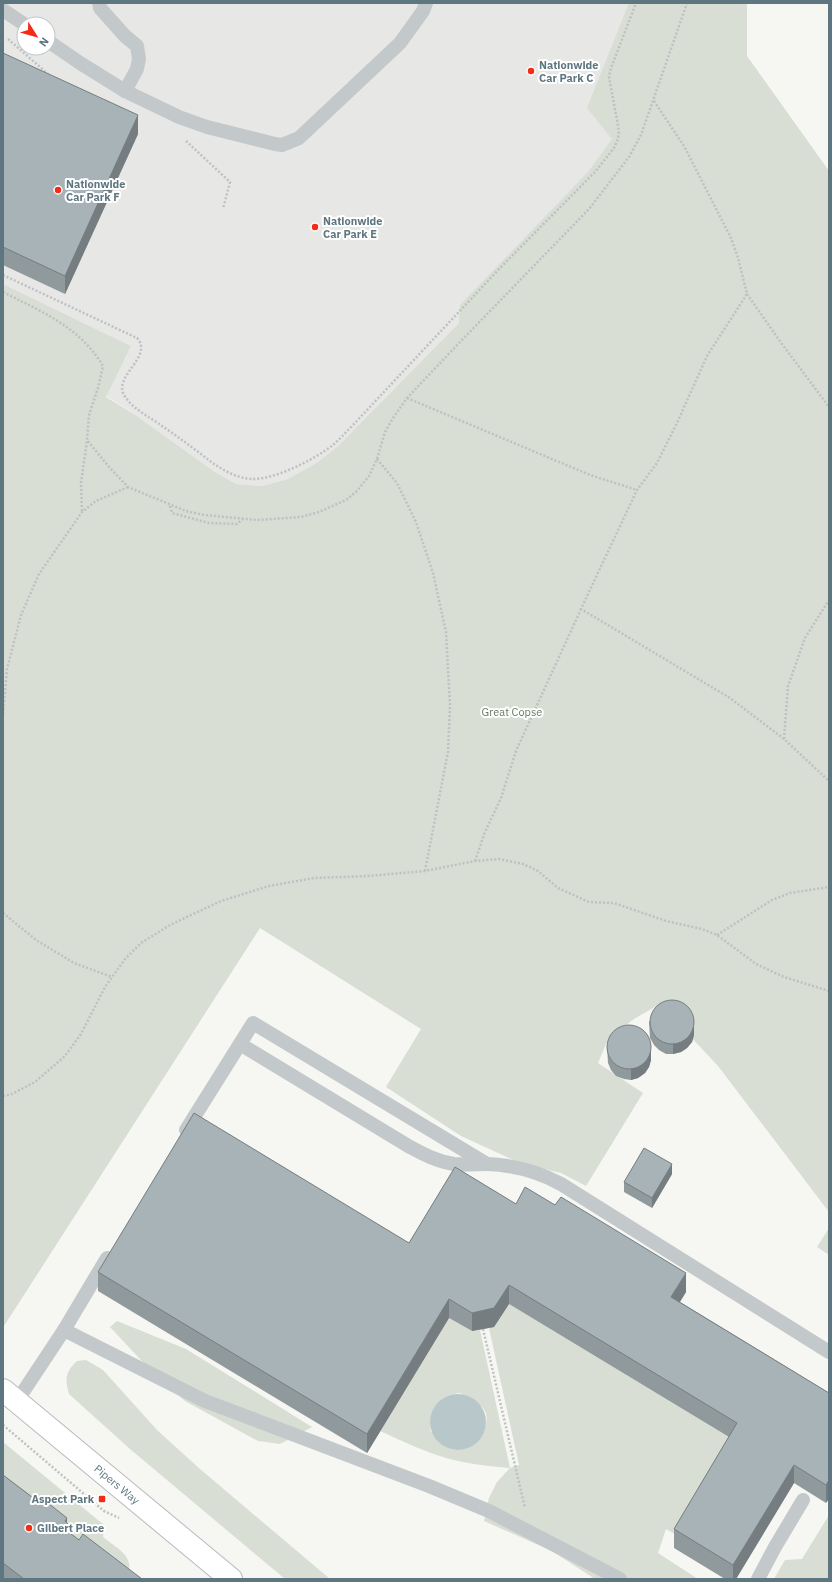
<svg xmlns="http://www.w3.org/2000/svg" width="832" height="1582" font-family="'IBM Plex Sans',sans-serif">
	<rect width="100%" height="100%" fill="#f6f6f2"/>
	<!-- built -->
	<path fill="#e7e7e6" fill-rule="evenodd" d="M3,3H682L630,141L459,323L339,445L318,462L288,479L262,486L236,484L215,472L130,411L106,396L131,346L3,284ZM24,24H48V48H24Z"/>
	<!-- green -->
	<g fill="#d8ded3" fill-rule="evenodd">
		<polygon points="629,3 747,3 747,56 829,171 829,1212 718,1066 660,1004 634,1019 608,1039 598,1063 643,1093 586,1186 561,1173 520,1163 461,1136 386,1087 421,1029 260,928 4,1326 3,1326 3,284 131,346 106,397 134,414 215,472 236,484 262,486 288,479 318,462 339,445 459,323 460,305 588,172 612,139 587,108"/>
		<polygon points="829,1228 829,1255 817,1247"/>
		<path d="M509,1304L737,1442L680,1537L666,1529L658,1553L698,1579H595L552,1551L484,1521L489,1498L497,1482L510,1468C488,1466 467,1464 446,1458C423,1451 402,1441 380,1431L449,1318L472,1331L480,1330L510,1468L519,1465L489,1328L495,1326ZM460,1393C467,1397 476,1401 482,1407C492,1416 484,1434 477,1442L431,1432C427,1411 438,1396 460,1393Z"/>
		<polygon points="117,1321 186,1349 312,1427 280,1444 258,1441 185,1401 154,1374 110,1327"/>
		<path d="M86,1360L103,1370L157,1430L200,1469L330,1579H285L130,1449L69,1394C65,1379 65,1372 77,1361Z"/>
		<path d="M3,1442L104,1525L103,1537C115,1547 135,1556 128,1574L3,1494Z"/>
		<polygon points="829,1515 829,1579 774,1579 785,1560 802,1559"/>
	</g>
	<!-- water -->
	<circle fill="#b8c8ca" cx="458" cy="1422" r="28"/>
	<g fill="none" stroke-linecap="round" stroke-linejoin="round">
		<!-- secondary casing -->
		<g stroke="#b5bcbf" stroke-width="24">
			<g id="secondary">
				<path id="s1" d="M3,1390L231,1579"/>
			</g>
		</g>
		<!-- path -->
		<g stroke="#bec1c3" stroke-width="2.5" stroke-dasharray="2 2" stroke-linecap="butt">
			<polyline points="8,39 48,74"/>
			<polyline points="654,101 684,146 731,238 738,258 747,294 707,356 677,423 657,463 637,490 581,609 730,698 784,739 829,781"/>
			<polyline points="186,141 230,182 223,209"/>
			<path d="M3,275L137,338C154,356 113,376 124,395C132,409 150,417 162,426C180,438 197,451 214,464C225,471 237,478 251,479C275,480 315,459 333,445C340,439 346,432 353,425L500,268L595,172L614,148L618,139L619,131L609,77L611,68L636,3"/>
			<path d="M3,292C42,312 80,327 103,366L98,388L89,415L87,440L109,467L128,487L186,511L204,515L257,520L301,517L319,512L346,500L357,491L369,476L377,459L385,432L393,418L407,398L460,342L589,209L629,157L641,135L687,3"/>
			<polyline points="747,294 782,344 829,407"/>
			<polyline points="407,398 590,475 637,490"/>
			<polyline points="377,459 397,483 416,522 433,573 446,632 450,706 448,752 425,871"/>
			<polyline points="170,506 172,513 209,523 237,524 243,519"/>
			<polyline points="82,511 81,483 87,441"/>
			<polyline points="3,714 7,669 21,615 39,574 82,512 96,501 128,487"/>
			<polyline points="784,739 788,686 805,638 829,600"/>
			<polyline points="475,861 485,832 501,798 516,751 581,609"/>
			<polyline points="3,913 36,940 74,963 112,977"/>
			<polyline points="717,935 772,900 790,893 829,887"/>
			<polyline points="3,1096 12,1094 35,1082 65,1056 81,1034 105,987 125,959 141,943 170,925 221,901 269,886 314,878 368,876 425,871 475,861 499,859 523,864 538,871 558,888 589,902 614,903 666,921 702,929 717,935 756,964 784,977 829,991"/>
			<polyline points="483,1329 525,1508"/>
			<polyline points="3,1425 104,1511 119,1518"/>
		</g>
		<!-- service -->
		<g stroke="#c3c8cb" stroke-width="14">
			<polyline points="99,3 100,8 125,36 137,46 139,59 137,69 125,91"/>
			<polyline points="3,10 24,24"/>
			<polyline points="48,41 80,63 125,91 179,117 207,127 275,144 282,145 299,138 400,43 423,11 426,3"/>
			<path d="M240,1044L410,1147C424,1154 438,1162 454,1164C465,1165 476,1164 486,1164"/>
			<path d="M186,1130L253,1023L487,1164C514,1165 537,1171 561,1184L829,1352"/>
			<polyline points="64,1330 205,1401 429,1486 489,1511 620,1579"/>
			<polyline points="17,1401 64,1330 107,1258"/>
			<polyline points="758,1579 775,1547 803,1500"/>
		</g>
		<!-- secondary -->
		<use href="#secondary" stroke="#fff" stroke-width="22"/>
	</g>
	<!-- wall -->
	<g fill="#909a9d">
		<polygon points="3,53 138,134 65,294 3,265"/>
		<polygon points="649,1021 694,1035 692,1042 687,1048 681,1052 673,1054 666,1054 659,1050 654,1045 650,1038"/>
		<polygon points="607,1046 651,1060 649,1067 645,1073 638,1078 631,1080 624,1079 616,1076 611,1070 608,1063"/>
		<polygon points="672,1174 652,1208 624,1192 624,1182"/>
		<polygon points="516,1204 686,1292 680,1302 829,1393 826,1503 794,1483 736,1579 725,1579 674,1548 674,1529 729,1437 509,1304 494,1327 472,1331 449,1318 367,1453 98,1291 98,1272 409,1243"/>
		<polygon points="3,1475 36,1500 67,1523 69,1533 79,1540 142,1579 3,1579"/>
	</g>
	<!-- shaded-wall -->
	<g fill="#757d80">
		<polygon points="138,115 138,134 65,294 65,276"/>
		<polygon points="694,1025 694,1035 692,1042 687,1048 681,1052 673,1054 673,1044"/>
		<polygon points="651,1050 651,1060 649,1067 645,1073 638,1078 631,1080 631,1069"/>
		<polygon points="672,1164 672,1174 652,1208 652,1198"/>
		<polygon points="686,1273 686,1292 671,1316 671,1297"/>
		<polygon points="509,1285 509,1304 494,1327 472,1331 472,1313"/>
		<polygon points="449,1299 449,1318 367,1453 367,1434"/>
		<polygon points="794,1465 794,1483 736,1579 733,1579 733,1565"/>
		<polygon points="829,1480 829,1499 826,1503 826,1485"/>
		<polygon points="67,1518 67,1528 69,1525 69,1543 66,1548 65,1521"/>
	</g>
	<!-- building -->
	<g fill="#a7b3b7" stroke="#757d80">
		<polygon points="3,53 138,115 65,276 3,247"/>
		<circle cx="672" cy="1022" r="22"/>
		<circle cx="629" cy="1047" r="22"/>
		<polygon points="194,1113 409,1243 455,1167 516,1204 525,1187 555,1205 561,1197 686,1273 671,1297 829,1393 829,1480 826,1485 794,1465 733,1565 674,1529 737,1423 509,1285 494,1308 472,1313 449,1299 367,1434 98,1272"/>
		<polygon points="644,1148 672,1164 652,1198 624,1182"/>
		<polygon points="3,1475 36,1500 39,1496 67,1518 65,1521 69,1525 66,1530 79,1540 83,1534 142,1579 24,1579 3,1563"/>
	</g>
	<!-- markers -->
	<g fill="#f22c17" stroke="#fff" stroke-width="1.5">
		<circle cx="531" cy="71" r="4"/>
		<circle cx="58" cy="190" r="4"/>
		<circle cx="315" cy="227" r="4"/>
		<rect x="98" y="1495" width="8" height="8" rx="2"/>
		<circle cx="29" cy="1528" r="4"/>
	</g>
	<g text-anchor="middle" stroke-width="4" stroke-linejoin="round" paint-order="stroke">
		<!-- poi labels -->
		<g font-size="11" font-weight="bold" fill="#5e7680" stroke="#fff" text-anchor="start">
			<text x="539" y="69">Nationwide<tspan x="539" dy="13">Car Park C</tspan></text>
			<text x="66" y="188">Nationwide<tspan x="66" dy="13">Car Park F</tspan></text>
			<text x="323" y="225">Nationwide<tspan x="323" dy="13">Car Park E</tspan></text>
			<text x="94" y="1503" text-anchor="end">Aspect Park</text>
			<text x="37" y="1532">Gilbert Place</text>
		</g>
		<!-- park labels -->
		<g font-size="11" fill="#66775e" stroke="#fff">
			<text x="512" y="716">Great Copse</text>
		</g>
		<!-- street labels -->
		<g font-size="11" fill="#5e7680" stroke="#fff">
			<text dy="4" stroke="none"><textPath href="#s1" startOffset="148">Pipers Way</textPath></text>
		</g>
	</g>
	<!-- border -->
	<rect width="832" height="1582" fill="none" stroke="#5e7680" stroke-width="8"/>
	<!-- north arrow -->
	<g transform="translate(36 36) rotate(127)"><circle r="19" fill="#ffffff" stroke="#bfc8cc"/>
	<path d="M0-3L7 15L0 10L-7 15Z" fill="#f22c17"/>
	<text y="-6" font-size="11" font-weight="bold" text-anchor="middle" fill="#5e7680">N</text>
	</g>
</svg>
